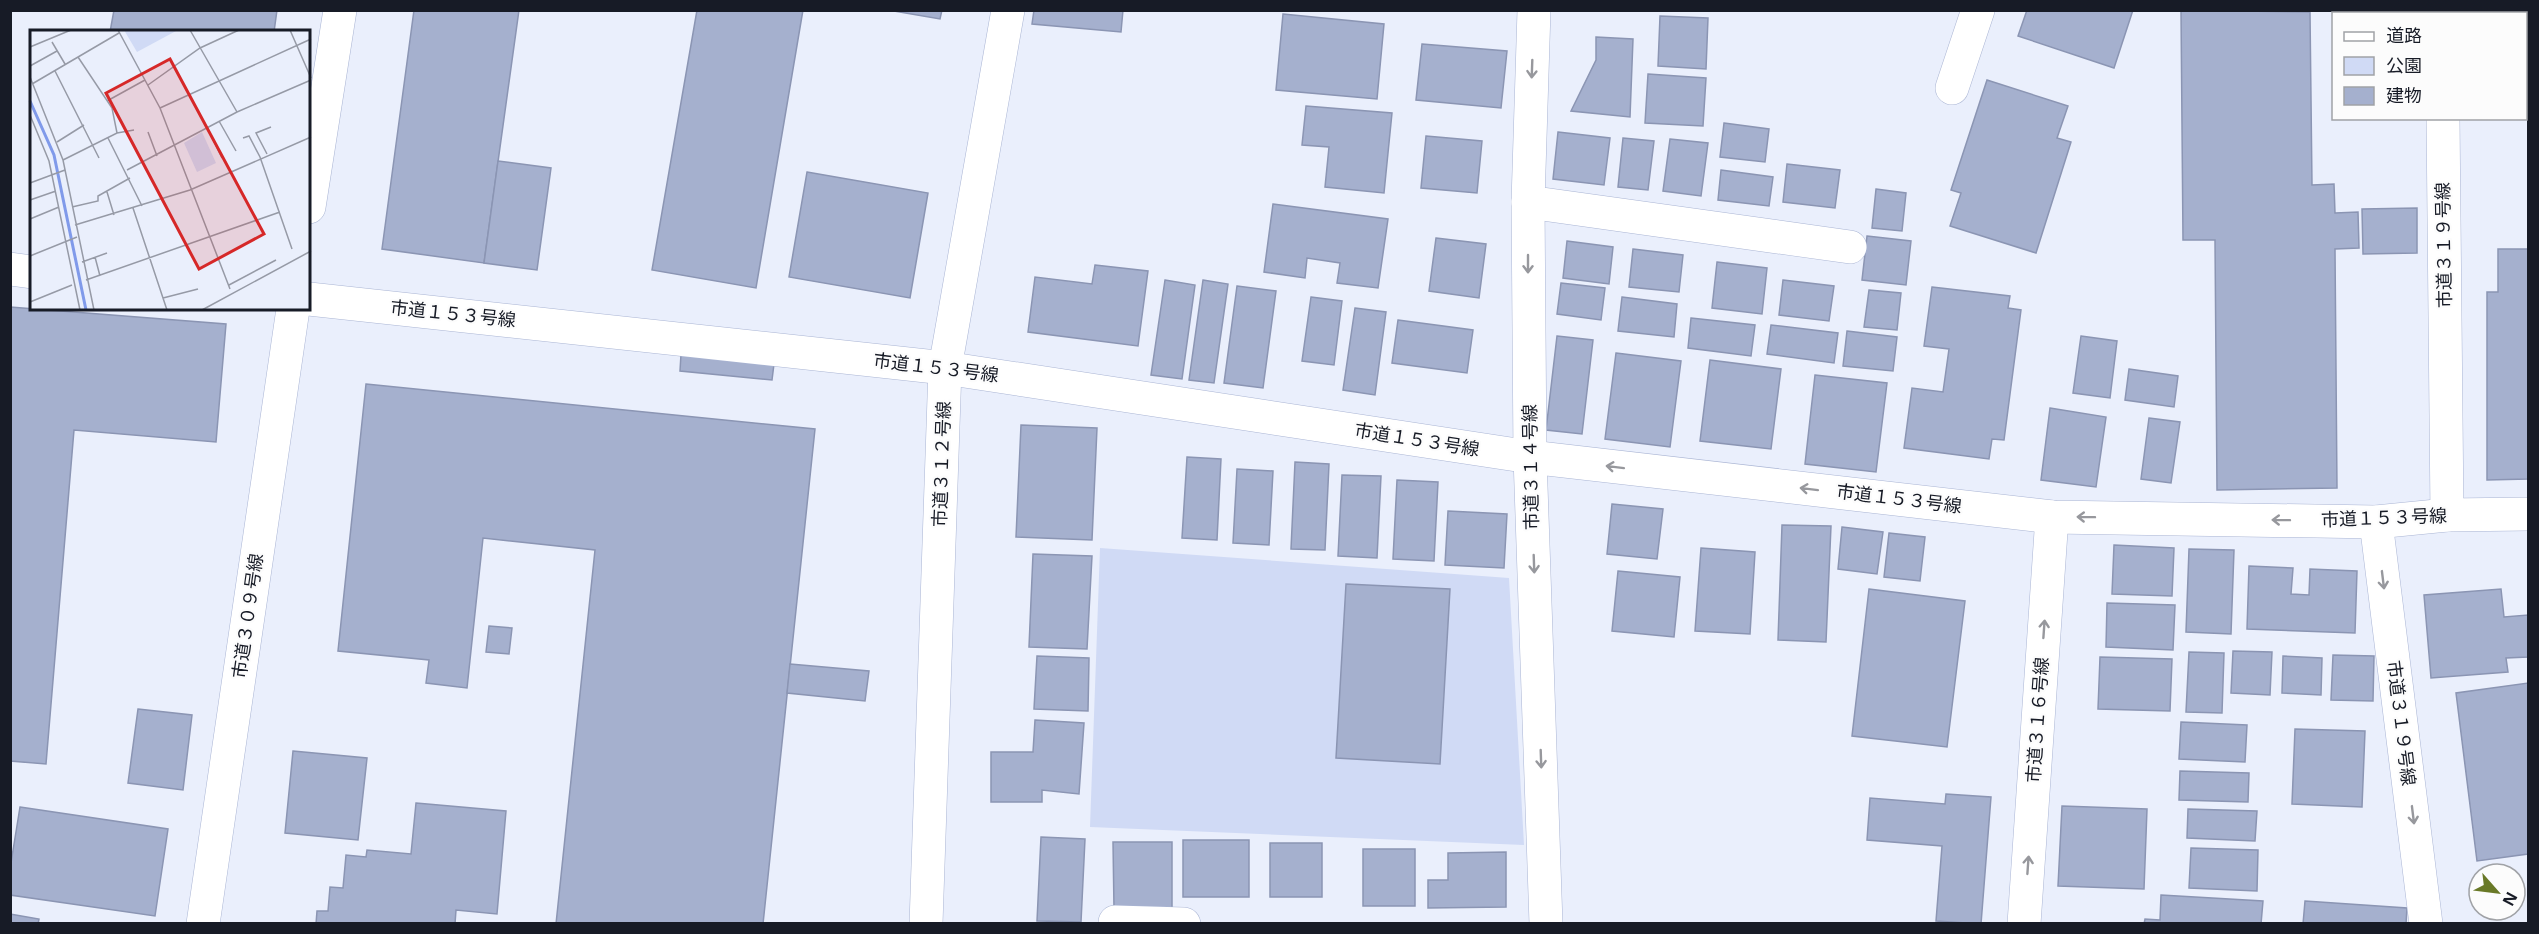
<svg xmlns="http://www.w3.org/2000/svg" width="2539" height="934" font-family="'Noto Sans','Noto Sans JP',sans-serif">
	<rect width="100%" height="100%" fill="#eaeffc"/>
	<!-- green -->
	<path fill="#d0daf5" fill-rule="evenodd" d="M1100,548L1509,578L1524,845L1090,827ZM1346,584L1450,589L1440,764L1336,758Z"/>
	<!-- building -->
	<g fill="#a5b0ce" stroke="#8b95b3" stroke-width="1.5">
		<polygon points="114,10 277,10 274,32 110,32"/>
		<polygon points="414,10 519,10 484,263 382,249"/>
		<polygon points="697,10 803,10 756,288 652,270"/>
		<polygon points="888,10 942,10 940,19"/>
		<polygon points="1034,10 1123,10 1121,32 1032,24"/>
		<polygon points="2027,10 2133,10 2114,68 2018,36"/>
		<polygon points="2181,10 2310,12 2312,185 2334,184 2335,213 2358,212 2359,248 2335,249 2337,488 2217,490 2215,240 2183,240"/>
		<polygon points="2498,10 2528,10 2528,30 2526,31 2526,14 2498,14"/>
		<polygon points="1283,14 1384,24 1377,99 1276,90"/>
		<polygon points="1660,16 1708,18 1706,69 1658,66"/>
		<polygon points="1596,37 1633,39 1630,117 1571,111 1596,60"/>
		<polygon points="1422,44 1507,51 1501,108 1416,100"/>
		<polygon points="1648,74 1706,78 1703,126 1645,123"/>
		<polygon points="1987,80 2068,106 2057,138 2071,142 2036,253 1950,226 1961,193 1951,190"/>
		<polygon points="1306,106 1392,113 1384,193 1325,187 1329,147 1302,145"/>
		<polygon points="1724,123 1769,129 1765,162 1720,157"/>
		<polygon points="1558,132 1610,138 1604,185 1553,179"/>
		<polygon points="1426,136 1482,141 1477,193 1421,188"/>
		<polygon points="1623,138 1654,141 1648,190 1618,187"/>
		<polygon points="1670,139 1708,143 1701,196 1663,191"/>
		<polygon points="498,161 551,168 537,270 484,263"/>
		<polygon points="1787,164 1840,170 1835,208 1783,202"/>
		<polygon points="1721,170 1773,177 1769,206 1718,200"/>
		<polygon points="807,172 928,193 910,298 789,277"/>
		<polygon points="1876,189 1906,193 1902,231 1872,228"/>
		<polygon points="1273,204 1388,219 1378,288 1337,283 1340,263 1307,258 1305,278 1264,272"/>
		<polygon points="2417,208 2417,253 2363,254 2362,209"/>
		<polygon points="1867,236 1911,241 1906,285 1862,280"/>
		<polygon points="1436,238 1486,244 1479,298 1429,291"/>
		<polygon points="1567,241 1613,247 1609,284 1563,278"/>
		<polygon points="1633,249 1683,255 1679,292 1629,287"/>
		<polygon points="2498,249 2528,249 2528,479 2487,480 2487,292 2498,292"/>
		<polygon points="1717,262 1767,268 1762,314 1712,308"/>
		<polygon points="1095,265 1148,271 1138,346 1028,332 1035,277 1092,284"/>
		<polygon points="1165,280 1195,285 1182,379 1151,375"/>
		<polygon points="1203,280 1228,284 1214,383 1189,380"/>
		<polygon points="1783,280 1834,286 1829,321 1779,315"/>
		<polygon points="1561,283 1605,288 1601,320 1557,314"/>
		<polygon points="1237,286 1276,291 1263,388 1224,383"/>
		<polygon points="1932,287 2010,296 2008,308 2021,310 2004,440 1992,439 1989,459 1904,448 1912,388 1943,392 1949,349 1924,346"/>
		<polygon points="1869,290 1901,293 1897,330 1864,327"/>
		<polygon points="1311,297 1342,301 1334,365 1302,361"/>
		<polygon points="1622,297 1677,304 1674,337 1618,331"/>
		<polygon points="10,307 226,324 216,442 74,430 46,764 10,761"/>
		<polygon points="1355,308 1386,312 1375,395 1343,390"/>
		<polygon points="1691,318 1755,325 1751,356 1688,348"/>
		<polygon points="1398,320 1473,330 1467,373 1392,363"/>
		<polygon points="1771,325 1838,333 1834,363 1767,354"/>
		<polygon points="1847,331 1897,337 1893,371 1843,366"/>
		<polygon points="1557,336 1593,340 1582,434 1546,430"/>
		<polygon points="2081,336 2117,341 2110,398 2073,393"/>
		<polygon points="1616,353 1681,361 1670,447 1605,439"/>
		<polygon points="681,354 774,364 772,380 680,371"/>
		<polygon points="1710,360 1781,369 1771,449 1700,441"/>
		<polygon points="2129,369 2178,376 2174,407 2125,400"/>
		<polygon points="1815,375 1887,383 1876,472 1805,464"/>
		<polygon points="366,384 815,429 763,924 556,924 595,550 483,538 467,688 426,683 429,660 338,651"/>
		<polygon points="2050,408 2106,417 2096,487 2041,480"/>
		<polygon points="2149,418 2180,422 2171,483 2141,479"/>
		<polygon points="1021,425 1097,428 1092,540 1016,537"/>
		<polygon points="1187,457 1221,459 1217,540 1182,538"/>
		<polygon points="1295,462 1329,464 1325,550 1291,549"/>
		<polygon points="1237,469 1273,471 1269,545 1233,543"/>
		<polygon points="1342,475 1381,476 1377,558 1338,556"/>
		<polygon points="1397,480 1438,482 1434,561 1393,559"/>
		<polygon points="1612,504 1663,509 1657,559 1607,554"/>
		<polygon points="1448,511 1507,514 1504,568 1445,565"/>
		<polygon points="1782,525 1831,526 1826,642 1778,640"/>
		<polygon points="1842,527 1883,532 1877,574 1838,569"/>
		<polygon points="1889,533 1925,537 1920,581 1884,577"/>
		<polygon points="2114,545 2174,548 2172,596 2112,594"/>
		<polygon points="1701,548 1755,552 1750,634 1695,631"/>
		<polygon points="2189,549 2234,550 2231,634 2186,632"/>
		<polygon points="1033,554 1092,556 1087,649 1029,647"/>
		<polygon points="2249,566 2293,568 2291,594 2309,595 2310,569 2357,571 2355,633 2247,629"/>
		<polygon points="1618,571 1680,577 1674,637 1612,631"/>
		<polygon points="1346,584 1450,589 1440,764 1336,758"/>
		<polygon points="1869,589 1965,601 1947,747 1852,736"/>
		<polygon points="2501,589 2504,617 2528,615 2528,657 2506,658 2508,672 2431,678 2424,595"/>
		<polygon points="2107,603 2175,605 2173,650 2106,647"/>
		<polygon points="489,626 512,628 509,654 486,652"/>
		<polygon points="2233,651 2272,652 2270,695 2231,693"/>
		<polygon points="2189,652 2224,653 2222,713 2186,712"/>
		<polygon points="2333,655 2374,656 2373,701 2331,700"/>
		<polygon points="1037,656 1089,658 1088,711 1034,709"/>
		<polygon points="2283,656 2322,658 2321,695 2282,693"/>
		<polygon points="2100,657 2172,659 2170,711 2098,709"/>
		<polygon points="790,664 869,671 865,701 787,693"/>
		<polygon points="2528,683 2528,854 2477,861 2456,693"/>
		<polygon points="138,709 192,715 183,790 128,783"/>
		<polygon points="1035,720 1084,723 1079,794 1042,790 1042,802 991,802 991,752 1033,752"/>
		<polygon points="2181,722 2247,725 2245,762 2179,759"/>
		<polygon points="2295,729 2365,731 2362,807 2292,804"/>
		<polygon points="293,751 367,758 358,840 285,833"/>
		<polygon points="2180,771 2249,773 2248,802 2179,800"/>
		<polygon points="1946,794 1991,797 1981,924 1936,921 1942,846 1867,840 1870,798 1945,804"/>
		<polygon points="416,803 506,811 497,914 456,910 455,924 316,924 317,911 328,911 330,887 343,888 346,855 366,857 367,850 411,854"/>
		<polygon points="2062,806 2147,809 2144,889 2058,886"/>
		<polygon points="20,807 168,829 155,916 10,895 10,869"/>
		<polygon points="2188,809 2257,811 2255,841 2187,838"/>
		<polygon points="1041,837 1085,839 1081,922 1037,921"/>
		<rect x="1183" y="840" width="66" height="57"/>
		<polygon points="1113,842 1172,842 1172,908 1114,909"/>
		<rect x="1270" y="843" width="52" height="54"/>
		<polygon points="2191,848 2258,850 2257,891 2189,888"/>
		<rect x="1363" y="849" width="52" height="57"/>
		<polygon points="1506,852 1506,907 1428,908 1428,880 1448,880 1448,853"/>
		<polygon points="2161,895 2263,901 2261,924 2144,924 2145,919 2160,920"/>
		<polygon points="2305,901 2407,908 2406,924 2303,924"/>
		<polygon points="10,914 39,919 38,924 10,924"/>
	</g>
	<g fill="none" stroke-linecap="round" stroke-linejoin="round">
		<!-- minor casing -->
		<g stroke="#aab5d4" stroke-width="34">
			<g id="minor">
				<polyline points="1534,10 1528,202 1530,457 1546,924"/>
				<polyline points="2442,10 2442,14"/>
				<polyline points="1952,88 1978,10"/>
				<polyline points="2443,118 2447,515"/>
				<polyline points="1528,202 1850,247"/>
				<polyline points="309,207 340,10"/>
				<polyline points="10,269 32,272"/>
				<polyline points="309,299 945,368 1530,457 2052,517 2376,522 2447,515 2528,514"/>
				<polyline points="2376,522 2426,924"/>
				<polyline points="1115,922 1184,924"/>
				<polyline points="203,924 293,309"/>
				<polyline points="926,924 945,368 1008,10"/>
				<polyline points="2024,924 2052,517"/>
			</g>
		</g>
		<!-- minor -->
		<use href="#minor" stroke="#fff" stroke-width="33"/>
	</g>
	<!-- one-way arrows -->
	<defs><path id="oneway-shaft" d="M-6 0H5M1.5-3L5.5 0L1.5 3" fill="none" stroke-width="1.6" stroke-linecap="round" stroke-linejoin="round" transform="scale(1.5)"/></defs>
	<g stroke="#97989d">
		<use href="#oneway-shaft" transform="translate(1532 69) rotate(92)"/>
		<use href="#oneway-shaft" transform="translate(1528 264) rotate(90)"/>
		<use href="#oneway-shaft" transform="translate(1615 467) rotate(-173)"/>
		<use href="#oneway-shaft" transform="translate(1809 489) rotate(-173)"/>
		<use href="#oneway-shaft" transform="translate(2086 517) rotate(-179)"/>
		<use href="#oneway-shaft" transform="translate(2281 520) rotate(-179)"/>
		<use href="#oneway-shaft" transform="translate(1534 564) rotate(88)"/>
		<use href="#oneway-shaft" transform="translate(2383 580) rotate(83)"/>
		<use href="#oneway-shaft" transform="translate(2044 629) rotate(-86)"/>
		<use href="#oneway-shaft" transform="translate(1541 759) rotate(88)"/>
		<use href="#oneway-shaft" transform="translate(2413 815) rotate(83)"/>
		<use href="#oneway-shaft" transform="translate(2028 865) rotate(-86)"/>
	</g>
	<g text-anchor="middle" stroke-width="4.5" stroke-linejoin="round" paint-order="stroke">
		<!-- street labels -->
		<g font-size="18" fill="#171b26" stroke="#fcfcfc">
			<text transform="translate(2444 245) rotate(-91)" y="6">市道３１９号線</text>
			<text transform="translate(453 314) rotate(6)" y="6">市道１５３号線</text>
			<text transform="translate(936 368) rotate(7)" y="6">市道１５３号線</text>
			<text transform="translate(1417 440) rotate(9)" y="6">市道１５３号線</text>
			<text transform="translate(942 464) rotate(-88)" y="6">市道３１２号線</text>
			<text transform="translate(1531 467) rotate(-91)" y="6">市道３１４号線</text>
			<text transform="translate(1899 499) rotate(7)" y="6">市道１５３号線</text>
			<text transform="translate(2384 518) rotate(-2)" y="6">市道１５３号線</text>
			<text transform="translate(248 616) rotate(-82)" y="6">市道３０９号線</text>
			<text transform="translate(2038 720) rotate(-86)" y="6">市道３１６号線</text>
			<text transform="translate(2401 723) rotate(83)" y="6">市道３１９号線</text>
		</g>
	</g>
	<!-- overview -->
	<g transform="translate(30 30)">
		<rect width="280" height="280" fill="#eaeffc"/>
		<path d="M94,0H145L146,1L107,22ZM172,102L186,133L167,142L154,113Z" fill="#d0daf5"/>
		<path fill="none" stroke="#809aea" stroke-width="3" d="M0,71L24,125L56,280"/>
		<path fill="none" stroke="#969aa6" stroke-width="1.5" d="M88,0L130,78L200,259M160,0L207,82M260,0L281,48M22,12L35,34M0,17L41,0M48,27L82,78L87,103M0,36L27,21M25,41L69,128M0,47L33,130L64,280M2,54L89,3M118,55L170,18L209,0M77,71L115,50M130,78L281,9M0,85L19,131L50,280M189,91L206,121M177,97L192,128M118,102L127,126M78,108L112,176M213,108L219,106L230,127L262,219M27,112L54,95M237,124L226,103L241,97M33,130L87,103L104,100M97,140L207,82L281,50M0,153L35,140M77,162L84,185M0,170L26,161M42,177L68,171V166L100,148M103,178L137,280M0,189L29,177M45,195L160,160L281,107M0,226L47,207M65,227L70,246M52,232L77,223M56,250L250,182M199,255L246,230M133,268L168,259M0,272L42,255M172,280L281,221"/>
		<path fill="#d62828" fill-opacity="0.15" stroke="#d62828" stroke-width="3" d="M140,29L234,204L169,239L76,63Z"/>
		<rect width="280" height="280" fill="none" stroke="#171b26" stroke-width="3"/>
	</g>
	<!-- border -->
	<rect width="2539" height="934" fill="none" stroke="#171b26" stroke-width="24"/>
	<!-- legend -->
	<rect x="2332" y="12" width="195" height="108" fill="#fcfcfc" stroke="#a0a2a6" stroke-width="1.5"/>
	<rect x="2344" y="32" width="30" height="9" fill="#ffffff" stroke="#a0a2a6" stroke-width="1.5"/>
	<text x="2386" y="42" font-size="18" fill="#171b26">道路</text>
	<rect x="2344" y="57" width="30" height="18" fill="#d0daf5" stroke="#a0a2a6" stroke-width="1.5"/>
	<text x="2386" y="72" font-size="18" fill="#171b26">公園</text>
	<rect x="2344" y="87" width="30" height="18" fill="#a5b0ce" stroke="#a0a2a6" stroke-width="1.5"/>
	<text x="2386" y="102" font-size="18" fill="#171b26">建物</text>
	<!-- north arrow -->
	<g transform="translate(2497 892) rotate(118)"><circle r="28" fill="#fcfcfc" stroke="#a0a2a6" stroke-width="1.5"/>
	<path d="M0-4.5L10 22L0 15L-10 22Z" fill="#697927"/>
	<text y="-9" font-size="16" font-weight="bold" text-anchor="middle" fill="#171b26">N</text>
	</g>
</svg>
